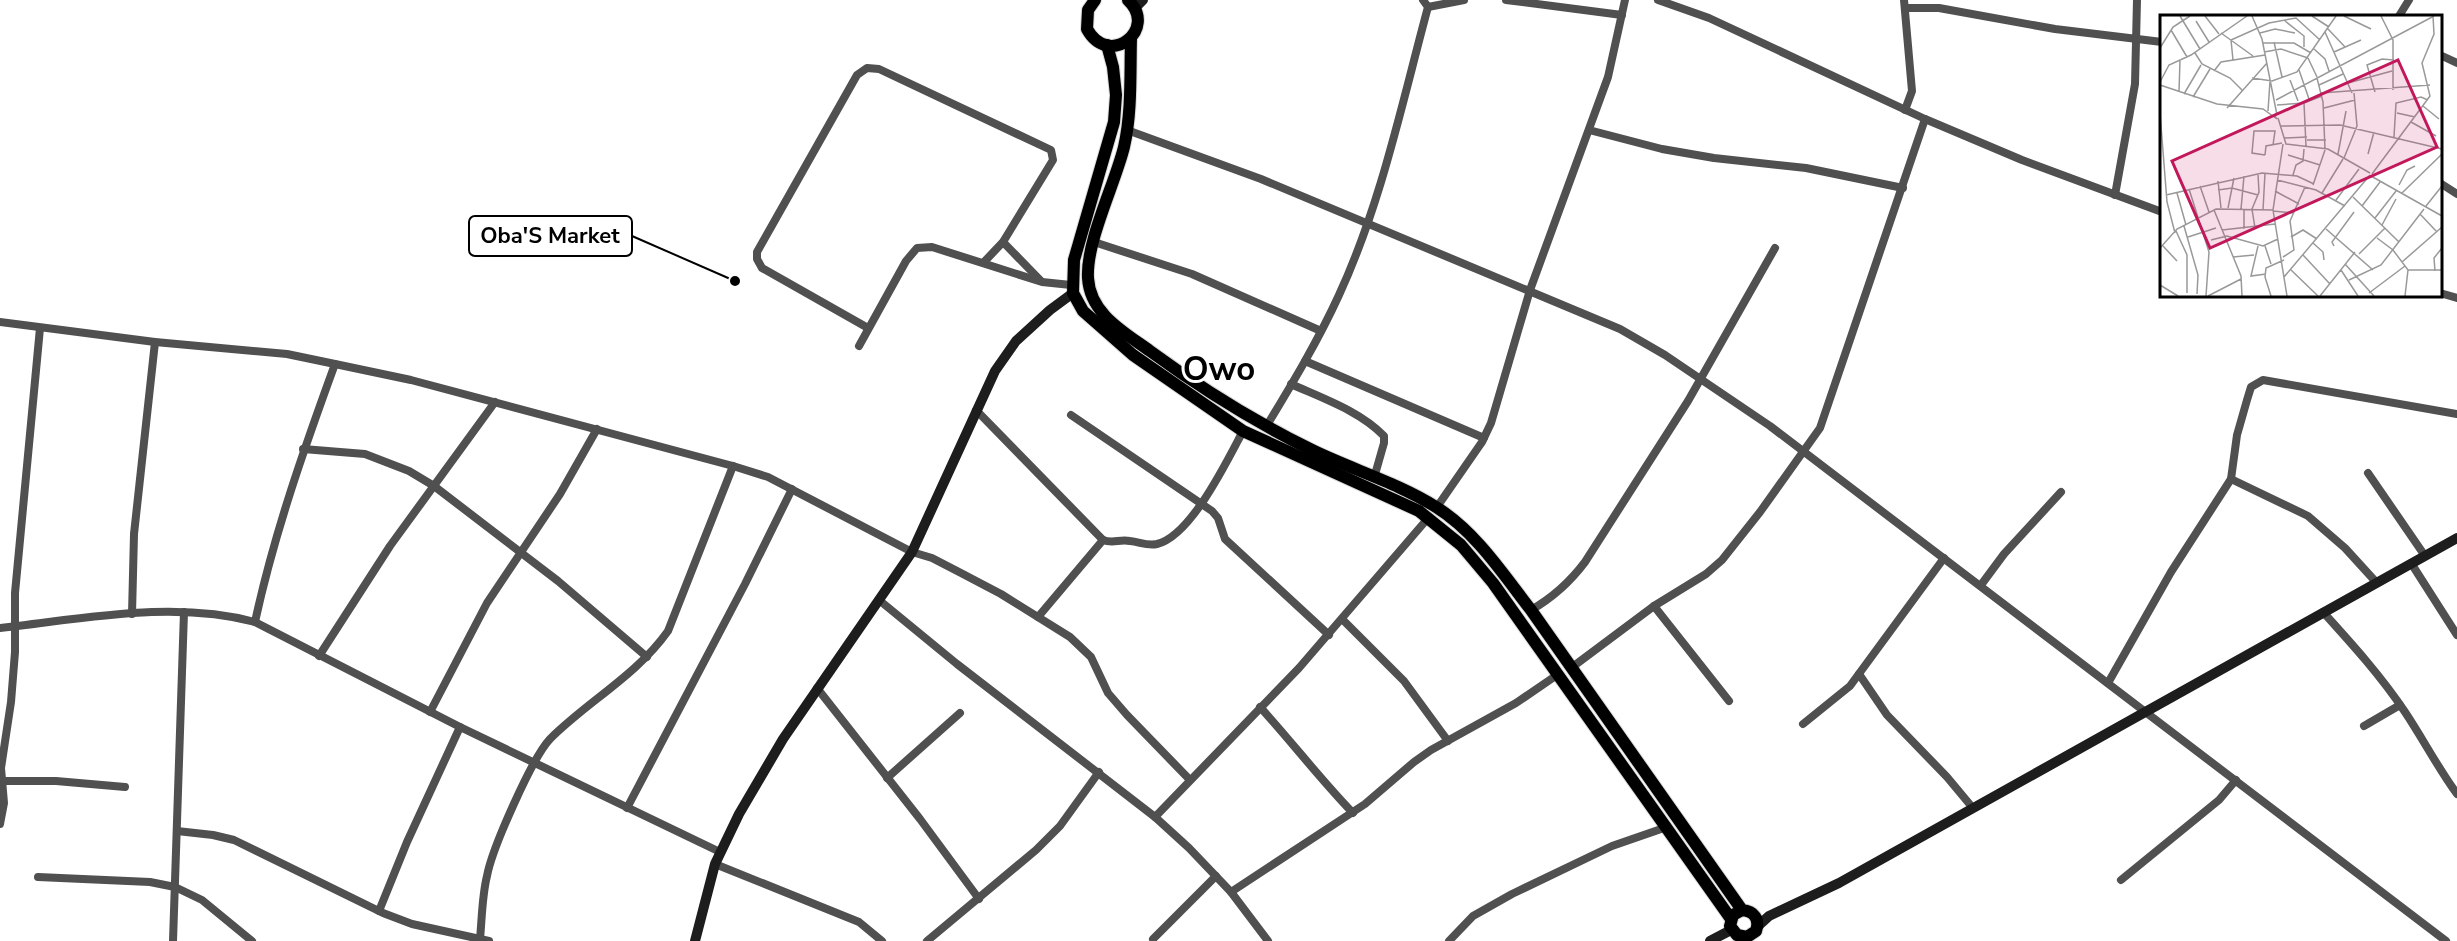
<svg xmlns="http://www.w3.org/2000/svg" width="2457" height="941" font-family="'Nunito Sans',sans-serif">
	<rect width="100%" height="100%" fill="#fff"/>
	<g fill="none" stroke-linecap="round" stroke-linejoin="round">
		<!-- primary casing -->
		<g stroke="#dbdbdb" stroke-width="14">
			<g id="primary">
				<path d="M1095,0L1088,10L1087,29C1109,69 1159,29 1128,0"/>
				<path d="M1131,38C1130,74 1132,112 1124,147C1115,184 1086,241 1088,278C1090,314 1124,332 1150,351C1202,389 1255,422 1312,450C1353,470 1398,483 1436,507C1476,532 1503,574 1531,610L1742,910C1754,911 1760,919 1756,931L1747,937L1737,935L1730,926L1733,915L1742,910"/>
				<polyline points="1107,45 1113,67 1116,95 1114,122 1074,260 1073,293 1083,311 1133,355 1243,431 1419,511 1461,545 1493,583 1731,919"/>
			</g>
		</g>
		<!-- street -->
		<g stroke="#505050" stroke-width="8">
			<polyline points="1506,0 1622,15"/>
			<polyline points="1658,0 1709,18 1925,119 2022,160 2162,212"/>
			<polyline points="1904,0 1912,91 1905,110"/>
			<polyline points="1428,7 1464,0"/>
			<polyline points="1905,8 1939,8 2055,29 2162,42"/>
			<polyline points="2399,16 2409,0"/>
			<polyline points="2440,55 2457,63"/>
			<polyline points="1127,130 1261,179 1620,329 1665,355 1770,426 2446,941"/>
			<polyline points="1589,130 1662,149 1714,158 1806,168 1903,188"/>
			<polyline points="2440,183 2457,194"/>
			<polyline points="2115,195 2135,84 2137,0"/>
			<polyline points="1003,242 1041,281"/>
			<polyline points="1094,242 1192,274 1321,331"/>
			<polyline points="2440,293 2457,298"/>
			<polyline points="0,322 155,342 287,354 335,364 411,380 733,466 768,477 912,552 932,558 961,573 1001,594 1070,637 1091,657 1108,693 1127,715 1190,780"/>
			<polyline points="868,328 762,268 757,259 757,252 857,75 867,68 879,69 1051,150 1053,160 1003,242 984,262"/>
			<polyline points="859,346 906,261 917,248 932,247 1042,282 1071,285"/>
			<polyline points="1305,361 1484,438"/>
			<path d="M1291,384C1322,398 1360,411 1384,436V443L1374,478"/>
			<path d="M976,410L1103,540C1113,544 1119,539 1130,541C1140,542 1147,546 1157,544C1191,536 1227,461 1243,431"/>
			<polyline points="1071,415 1212,511 1218,518 1225,539 1329,635"/>
			<path d="M1266,427C1292,384 1318,341 1339,295C1381,204 1402,103 1428,7L1423,0"/>
			<polyline points="303,449 365,454 409,471 434,486 558,581 647,657"/>
			<polyline points="2368,473 2425,556"/>
			<polyline points="2231,479 2308,516 2345,548 2376,582"/>
			<polyline points="1437,507 1482,442 1491,423 1530,290 1608,77 1625,0"/>
			<polyline points="2411,563 2457,635"/>
			<polyline points="1981,585 2004,554 2061,492"/>
			<polyline points="879,600 957,664 1155,817 1189,848 1231,892 1268,941"/>
			<polyline points="1654,606 1729,701"/>
			<path d="M1531,610C1552,598 1570,582 1585,562L1688,401L1775,248"/>
			<path d="M2323,612C2352,644 2381,676 2405,712C2423,739 2438,768 2457,794"/>
			<polyline points="132,614 134,534 155,342"/>
			<polyline points="1038,617 1103,540"/>
			<polyline points="1342,619 1404,681 1448,741"/>
			<path d="M255,622C274,534 304,449 335,364"/>
			<path d="M0,628C83,619 173,600 255,622L460,727L720,852"/>
			<polyline points="319,656 390,546 495,402"/>
			<polyline points="1571,668 1654,606 1706,574 1722,560 1760,512 1820,428 1925,119"/>
			<polyline points="1859,674 1887,715 1947,777 1972,807"/>
			<polyline points="2108,683 2171,572 2231,479 2237,435 2247,400 2251,387 2263,380 2457,414"/>
			<polyline points="817,688 920,819 979,899"/>
			<path d="M1260,707C1292,742 1320,779 1353,813"/>
			<polyline points="430,712 487,603 560,494 597,429"/>
			<polyline points="1803,724 1850,686 1944,558"/>
			<polyline points="2364,726 2400,705"/>
			<polyline points="887,778 960,713"/>
			<polyline points="0,781 56,781 125,787"/>
			<polyline points="627,808 745,584 792,489"/>
			<polyline points="1155,817 1299,668 1429,517"/>
			<polyline points="0,824 4,803 1,768 11,702 15,652 15,593 40,328"/>
			<polyline points="177,831 213,835 234,840 383,913 412,924 489,941"/>
			<polyline points="715,864 859,922 882,941"/>
			<polyline points="38,877 150,882 175,887 202,900 252,941"/>
			<polyline points="2121,880 2219,800 2236,780"/>
			<polyline points="1231,892 1365,804 1414,762 1431,750 1516,703 1557,675"/>
			<polyline points="379,911 407,842 460,727"/>
			<path d="M480,939C482,918 482,896 487,876C492,849 532,758 550,739C588,701 636,676 668,631L733,466"/>
			<polyline points="1153,939 1216,876"/>
			<polyline points="173,941 184,612"/>
			<polyline points="927,941 1036,850 1060,826 1099,772"/>
			<polyline points="1449,941 1473,916 1512,894 1612,846 1664,828"/>
		</g>
		<!-- secondary -->
		<g stroke="#1d1d1d" stroke-width="10">
			<polyline points="1135,8 1143,0"/>
			<polyline points="1758,926 1769,916 1839,883 2457,538"/>
			<polyline points="695,941 715,864 739,814 783,739 912,552 995,371 1016,341 1050,310 1073,293"/>
			<polyline points="1710,941 1731,930"/>
		</g>
		<!-- primary -->
		<use href="#primary" stroke="#000" stroke-width="12"/>
	</g>
	<g text-anchor="middle" stroke-width="6" stroke-linejoin="round" paint-order="stroke">
		<!-- town labels -->
		<g font-size="33" font-weight="bold" fill="#000" stroke="#fff">
			<text x="1219" y="380">Owo</text>
		</g>
	</g>
	<!-- overview -->
	<g transform="translate(2160 15)">
		<rect width="282" height="282" fill="#fff"/>
		<path fill="none" stroke="#999" stroke-width="1.5" d="M20,1L40,34M45,1L59,19M92,1L102,24L117,100M152,1L169,12M184,1L211,14M221,1L233,25V75M36,6L49,27M125,6L144,21V32M168,14L185,32M11,15L27,42M165,17L192,78M61,18L93,41M100,18L115,14L135,18M114,27L122,62M103,28H134L151,38M0,33L13,12L30,1M154,34L165,44L169,56M104,37L121,34L148,43M174,37L201,25M35,38L42,49L70,63L82,75M148,43L157,62M73,45L71,25L109,8L136,3L160,25M139,55L149,84M54,56L61,47L105,40M92,63L112,66L137,57L176,1M157,63L163,87L165,134M130,65L138,86M0,67L9,50L31,40L87,1M188,68L232,56M0,70L57,89L103,94L117,104L114,100M159,70L183,59M19,77L20,45M215,77L207,50L222,44L234,45M161,78L270,70M24,79L41,50M33,82L50,54M116,85L274,1M144,88L146,131M117,90L144,88L162,81M263,91L279,104M67,93L107,48M164,93L195,85M108,96L110,66M0,98L7,187L15,218M237,98L255,102M118,103L126,129L168,134L210,158M251,107L276,121M121,111L180,110L282,134M234,122L236,88L261,82L268,85M124,123L147,122M147,125H166M123,129L113,195L127,281M178,139L186,96M208,139L214,117M105,140L92,138L94,116H115L113,130M105,140L106,131L122,128M128,140L160,150M184,143L197,111L194,78M212,159L270,81L262,48L274,19L273,1M133,160L136,150L143,146L144,134M211,161L282,201M117,165L156,175L185,191M58,166L61,193M153,170L165,135M239,170L247,155L255,151M40,171L49,197M29,174L49,237L46,281M58,175L72,173L98,180M115,176L139,189M17,178L26,210M162,178L183,144M242,178L282,139M6,180L102,158L137,161L154,169M193,182L239,227M176,185L199,154M202,191L220,167M266,191L282,171M68,193L74,163M81,194L84,161M84,194V214M54,195L81,261L82,281M103,195L105,158M113,196L134,198M260,199L277,217M215,203L236,176M222,210L236,184M24,211L38,260L37,279M95,213L92,194L99,177L98,159M166,214L213,255M62,215L115,209M16,216L27,240V278M28,222L56,213M131,222L143,215L157,224M217,223L233,235L248,255H282M51,225L67,221L103,231L118,224M153,228L163,237L164,245M3,231L17,246M98,231L91,261L106,259M105,231L111,249M174,231L172,227L194,197M0,233L17,214L56,194L113,195M199,239L225,213M143,240L170,269M73,242L94,240M123,242L134,235L130,206L145,172M242,247L282,212M185,249L214,281M130,254L158,281M181,255L198,281M275,256L274,243L282,233M124,262L210,160M189,265L221,250L264,194M0,270L18,281M209,278L245,251M48,281L81,264M111,281L105,262L106,253L124,245M160,281L195,237M245,281L248,255"/>
		<path fill="#c2185b" fill-opacity="0.15" stroke="#c2185b" stroke-width="3" d="M238,45L277,132L50,233L12,146Z"/>
		<rect width="282" height="282" fill="none" stroke="#000" stroke-width="3"/>
	</g>
	<!-- callouts -->
	<path fill="none" stroke="#000" stroke-width="2" d="M735 281L632 236"/>
	<circle fill="#000" stroke="#fff" stroke-width="2" cx="735" cy="281" r="6"/>
	<rect fill="#fff" stroke="#000" stroke-width="2" x="469" y="216" width="163" height="40" rx="6"/>
	<g font-size="22" text-anchor="middle" font-weight="bold" fill="#000">
		<text x="550" y="243">Oba'S Market</text>
	</g>
</svg>
